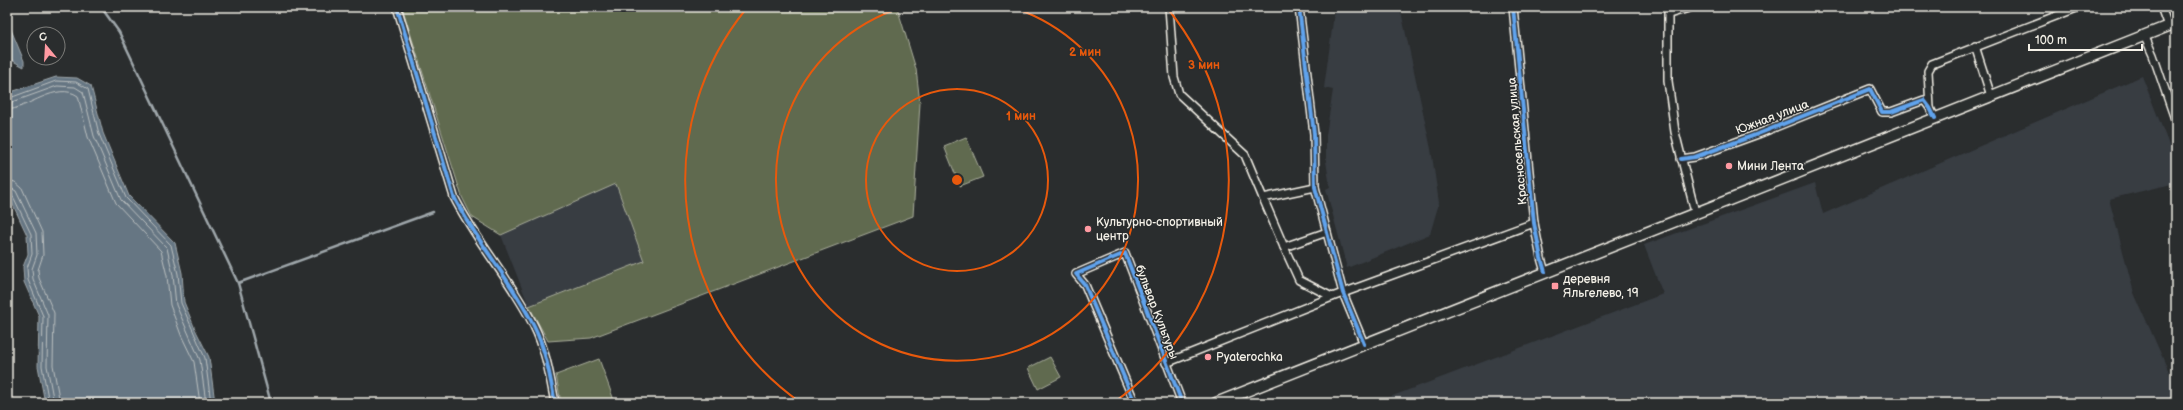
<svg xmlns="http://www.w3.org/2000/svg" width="2183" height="410" font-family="'Balsamiq Sans',sans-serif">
	<rect width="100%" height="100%" fill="#2a2d2e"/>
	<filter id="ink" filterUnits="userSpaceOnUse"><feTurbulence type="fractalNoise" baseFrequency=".025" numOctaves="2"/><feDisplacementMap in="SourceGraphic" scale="8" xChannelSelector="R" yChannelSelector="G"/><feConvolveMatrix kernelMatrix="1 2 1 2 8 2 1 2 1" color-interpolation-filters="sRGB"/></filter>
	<g filter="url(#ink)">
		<!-- built -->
		<g fill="#383d43">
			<polygon points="1335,7 1400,7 1431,149 1439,203 1430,234 1347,268 1326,189 1330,187 1326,161 1326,135 1333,90 1324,88"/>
			<polygon points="2142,76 2176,163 2176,183 2109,199 2134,293 2176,388 2176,401 2172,403 1374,403 1663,294 1644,245 1815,183 1823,214"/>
			<polygon points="616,183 644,261 529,306 501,235"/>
		</g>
		<!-- green -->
		<g fill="#616a50" stroke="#aaae9c">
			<polygon points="402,7 897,7 916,69 920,103 913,216 591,338 548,341 529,306 644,261 616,184 501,235 472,217 462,197"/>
			<polygon points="966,137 983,177 960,186 944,146"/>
			<polygon points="1050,357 1061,377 1038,389 1028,368"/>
			<polygon points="599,359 615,403 561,403 556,375"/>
		</g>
		<!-- water -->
		<g fill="#667683" stroke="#9fa7ab">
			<polygon points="7,20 24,61 24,67 13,61 7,54"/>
			<polygon points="56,77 77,78 91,86 103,133 129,196 175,243 182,273 184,302 195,329 209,357 215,403 45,403 38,366 39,316 24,282 23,267 28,254 27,235 7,192 7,96 11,92"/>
		</g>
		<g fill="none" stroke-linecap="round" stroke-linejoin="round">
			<!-- shore -->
			<g stroke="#bbc0c0" stroke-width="1">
				<polyline points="7,99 56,81 76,82 88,89 99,134 126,198 171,245 178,274 181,303 205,358 211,403"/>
				<polyline points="7,104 57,86 75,87 83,92 94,136 121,200 167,248 173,275 176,305 200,360 206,403"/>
				<path d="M7,110C27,109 57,81 78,96L88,137L116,203L161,251L167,276L170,305L181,335L194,362L200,403"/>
				<polyline points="7,180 15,182 22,188 42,232 43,255 38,270 39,278 54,313 53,365 60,403"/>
				<polyline points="7,186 16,191 36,233 37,255 32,269 33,279 48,315 47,366 54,403"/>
				<polyline points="7,191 12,194 31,234 32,254 27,268 28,280 43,316 42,366 49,403"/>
			</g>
			<!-- stream -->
			<g stroke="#9fa7ab" stroke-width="2.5">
				<polyline points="101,7 119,32 238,283 271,403"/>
				<polyline points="238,283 433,212"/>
			</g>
			<!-- street casing -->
			<g stroke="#f4f1e8" stroke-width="10">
				<g id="street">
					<path d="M397,7L454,197C477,243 512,281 534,326C546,350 550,377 555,403"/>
					<polyline points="1169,7 1174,77 1179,94 1245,155 1263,198 1315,187"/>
					<polyline points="1299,7 1314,134 1315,187 1343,293 1364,344"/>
					<polyline points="1513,7 1534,223 1541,258 1545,272"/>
					<polyline points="1668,7 1668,81 1675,132 1695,212"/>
					<polyline points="2161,7 2168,26"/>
					<polyline points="1669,14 1692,7"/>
					<polyline points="2144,35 2153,55 2176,122"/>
					<polyline points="1975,46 1991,96"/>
					<polyline points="1930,108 1928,71 1932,64 2079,7"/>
					<polyline points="1681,159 1695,157 1758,134 1870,89 1882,112 1891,112 1924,100 1930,108 1935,118"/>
					<polyline points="1263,198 1284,247 1327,232"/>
					<polyline points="1284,247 1299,280 1332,297 1534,223"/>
					<polyline points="1166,363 1332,297"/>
					<polyline points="1135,403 1085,285 1076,274 1125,253 1182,403"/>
				</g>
			</g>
			<!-- secondary casing -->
			<g stroke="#f4f1e8" stroke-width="13">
				<polyline id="secondary" points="1216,403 2176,23"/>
			</g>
			<!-- street -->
			<use href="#street" stroke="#2a2d2e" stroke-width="7"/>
			<!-- secondary -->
			<use href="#secondary" stroke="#2a2d2e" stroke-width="10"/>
			<!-- cycleway casing -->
			<g stroke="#2a2d2e" stroke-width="6">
				<g id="cycleway">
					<path d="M397,7L454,197C477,243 512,281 534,326C546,350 550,377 555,403"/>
					<polyline points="1299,7 1314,134 1315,187 1343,293 1364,344"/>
					<polyline points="1513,7 1534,223 1541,258 1545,272"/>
					<polyline points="1681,159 1695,157 1758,134 1870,89 1882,112 1891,112 1924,100 1930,108 1935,118"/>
					<polyline points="1135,403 1085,285 1076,274 1125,253 1182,403"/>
				</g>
			</g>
			<!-- cycleway -->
			<use href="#cycleway" stroke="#60a3ed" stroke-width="4"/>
		</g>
	</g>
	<!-- distance rings -->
	<g fill="none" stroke="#e8590c" stroke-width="2">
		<circle cx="957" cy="180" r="91"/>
		<path d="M1011 7A181 181 0 1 1 903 7"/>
		<path d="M801 403A272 272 0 0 1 746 9M1168 9A272 272 0 0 1 1113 403"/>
	</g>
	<!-- markers -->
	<g fill="#ff9aa2" stroke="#2a2d2e" stroke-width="1.5">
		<circle cx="1729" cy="166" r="4"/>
		<circle cx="1088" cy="229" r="4"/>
		<rect x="1551" y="282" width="8" height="8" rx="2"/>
		<circle cx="1208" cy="357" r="4"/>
	</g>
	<g text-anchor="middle" stroke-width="3" stroke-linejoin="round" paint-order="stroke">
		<!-- street labels -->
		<g font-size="12" fill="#f4f1e8" stroke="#2a2d2e">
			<text transform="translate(1772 117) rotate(-21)" y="4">Южная улица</text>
			<text transform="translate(1517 141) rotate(-95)" y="4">Красносельская улица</text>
			<text transform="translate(1157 312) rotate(69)" y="4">бульвар Культуры</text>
		</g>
		<!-- poi labels -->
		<g font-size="12" fill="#f4f1e8" stroke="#2a2d2e" text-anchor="start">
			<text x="1737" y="170">Мини Лента</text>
			<text x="1096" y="226">Культурно-спортивный<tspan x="1096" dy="14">центр</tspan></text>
			<text x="1563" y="283">деревня<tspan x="1563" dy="14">Яльгелево, 19</tspan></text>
			<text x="1216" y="361">Pyaterochka</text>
		</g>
	</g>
	<circle cx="957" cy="180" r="6" fill="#e8590c" stroke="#2a2d2e" stroke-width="2"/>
	<g font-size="12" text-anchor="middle" font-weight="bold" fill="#e8590c" stroke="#2a2d2e" stroke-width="3" stroke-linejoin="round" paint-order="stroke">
		<text x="1085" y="56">2 мин</text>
		<text x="1204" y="69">3 мин</text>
		<text x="1021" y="120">1 мин</text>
	</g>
	<!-- margin -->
	<rect width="2183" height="410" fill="none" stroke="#2a2d2e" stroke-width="24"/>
	<rect x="12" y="12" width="2159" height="386" fill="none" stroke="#f4f1e8" stroke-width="1.5" filter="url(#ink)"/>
	<!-- north arrow -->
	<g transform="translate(46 46) rotate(342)"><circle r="19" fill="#2a2d2e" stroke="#7b7b78"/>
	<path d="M0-3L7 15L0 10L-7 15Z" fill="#ff9aa2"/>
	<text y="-6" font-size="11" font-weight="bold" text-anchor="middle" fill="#f4f1e8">С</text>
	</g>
	<!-- scale -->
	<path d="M2029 44v6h113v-6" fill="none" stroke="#f4f1e8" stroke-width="2"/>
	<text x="2035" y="44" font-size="12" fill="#f4f1e8" stroke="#2a2d2e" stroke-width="3" paint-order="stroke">100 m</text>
</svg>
